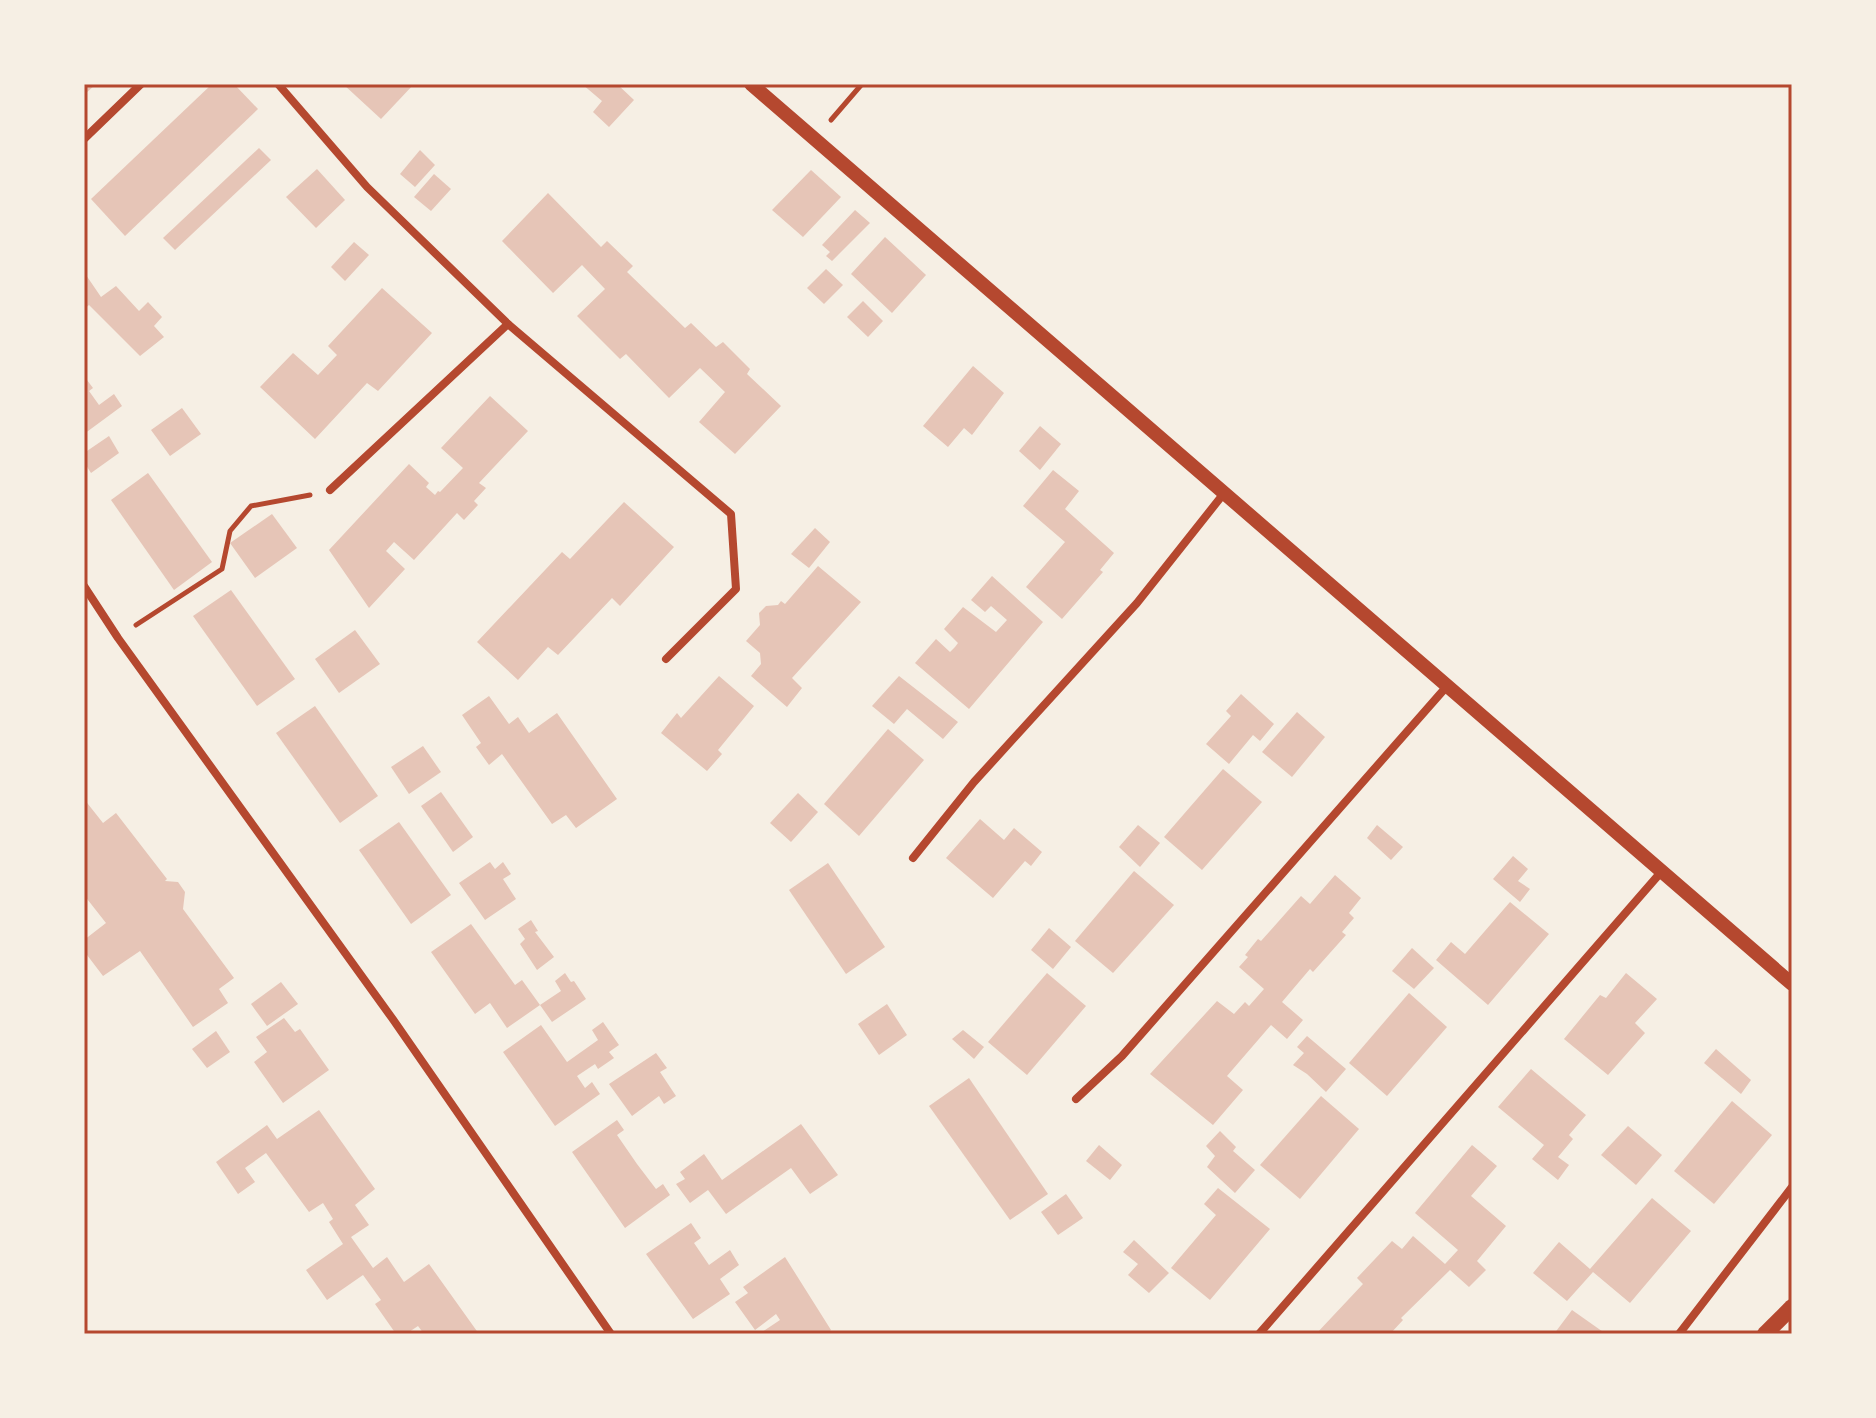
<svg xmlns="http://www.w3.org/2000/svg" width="1876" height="1418" font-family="'Varela Round',sans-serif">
	<rect width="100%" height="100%" fill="#f6efe4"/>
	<!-- building -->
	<g fill="#e6c5b7">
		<polygon points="84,84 96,84 84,95"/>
		<polygon points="212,84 234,84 258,109 125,236 91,199"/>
		<polygon points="343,84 414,84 381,119"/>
		<polygon points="582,84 617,84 634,100 609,127 593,112 602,101"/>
		<polygon points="259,148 271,160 175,250 163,238"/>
		<polygon points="420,150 435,165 415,187 400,174"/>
		<polygon points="317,169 345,200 316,228 286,197"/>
		<polygon points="811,170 841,197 803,237 772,210"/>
		<polygon points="434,174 451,189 431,211 414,197"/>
		<polygon points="548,193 601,247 607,241 633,266 627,272 685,328 691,323 716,347 723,342 750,369 747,374 781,406 735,454 699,422 725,392 700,368 669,398 626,354 620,359 577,316 605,289 582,265 553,293 502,241"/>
		<polygon points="855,210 870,223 832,261 826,256 830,252 822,245"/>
		<polygon points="885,237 926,275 892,313 851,274"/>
		<polygon points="354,242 369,255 345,281 331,267"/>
		<polygon points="826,269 843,285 824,304 807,288"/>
		<polygon points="86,275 101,297 116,286 139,311 148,302 162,317 154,326 164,337 140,356 89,305 84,309"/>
		<polygon points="382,288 432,333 378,391 367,383 315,439 260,387 293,353 318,375 337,355 328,346"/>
		<polygon points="863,301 883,321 868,337 847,317"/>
		<polygon points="973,366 1004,393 972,435 964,428 948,447 923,426"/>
		<polygon points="84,376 93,388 89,391 99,405 114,394 122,406 84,434"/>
		<polygon points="490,396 528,431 479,483 486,488 474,501 478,505 464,520 457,513 414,560 394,542 386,551 405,569 369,608 329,550 409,464 429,483 426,487 435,495 438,491 440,492 463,468 441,448"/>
		<polygon points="182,408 201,434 170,456 151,430"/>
		<polygon points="1040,426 1061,444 1040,470 1019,451"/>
		<polygon points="109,436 119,453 91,473 84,462 84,453"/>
		<polygon points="1053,470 1079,491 1065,509 1114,553 1100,570 1103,572 1062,619 1026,587 1065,542 1023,506"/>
		<polygon points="148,473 212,562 174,590 111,500"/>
		<polygon points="624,502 674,547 620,606 612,598 558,655 548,647 518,680 477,642 562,552 570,559"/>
		<polygon points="272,514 297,548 255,578 230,543"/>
		<polygon points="815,528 830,542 809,568 791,554"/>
		<polygon points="818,566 861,602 792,678 802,688 787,707 751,676 761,664 760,653 746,641 760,625 759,613 766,606 778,605 781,601 785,604"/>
		<polygon points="992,576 1043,622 969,709 915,663 936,639 950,652 955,647 958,643 944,629 963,607 996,632 1007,620 991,606 985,612 971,600"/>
		<polygon points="231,590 295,679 257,706 193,616"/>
		<polygon points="355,630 380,664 339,693 315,659"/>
		<polygon points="719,676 754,706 718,750 722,754 707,771 661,733 677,713 681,718"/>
		<polygon points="899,676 958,722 943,739 907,709 894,724 872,706"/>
		<polygon points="1241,694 1274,724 1260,741 1253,735 1229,764 1206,744 1231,716 1226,711"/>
		<polygon points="489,696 509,724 518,717 529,733 557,713 617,799 576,828 566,815 552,824 502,754 489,765 476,747 481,743 462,715"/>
		<polygon points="315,706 378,796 340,823 276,733"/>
		<polygon points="1297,712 1325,737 1292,777 1262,752"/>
		<polygon points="888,729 924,760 859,836 824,804"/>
		<polygon points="423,746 441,772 409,794 391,767"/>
		<polygon points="1223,769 1262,802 1202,870 1164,837"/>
		<polygon points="441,792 473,837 453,852 421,806"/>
		<polygon points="798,793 818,812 791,842 770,823"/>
		<polygon points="84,799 103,823 116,813 167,879 165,881 178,882 185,892 183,909 234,978 219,989 228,1003 193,1027 140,951 103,976 84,951 84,940 106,923 84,895"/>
		<polygon points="980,819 1004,840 1014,828 1042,852 1031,866 1025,861 993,898 946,858"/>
		<polygon points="399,822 451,895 411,924 359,850"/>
		<polygon points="1138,825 1160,843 1140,867 1119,847"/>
		<polygon points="1377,825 1403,847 1391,860 1367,838"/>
		<polygon points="1513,856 1528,869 1518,881 1530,889 1520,902 1493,879"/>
		<polygon points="490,862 495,869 503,862 511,874 503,879 516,899 485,920 459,883"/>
		<polygon points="828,863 885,947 846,974 789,890"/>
		<polygon points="1134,871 1174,905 1113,973 1075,941"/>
		<polygon points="1335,875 1361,898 1349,913 1354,918 1342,932 1346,935 1313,972 1310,969 1282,1002 1303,1020 1287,1039 1271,1025 1227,1076 1243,1090 1213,1125 1150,1074 1217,1001 1234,1014 1245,1002 1249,1006 1264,989 1239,967 1248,957 1245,955 1258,939 1261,941 1301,896 1310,904"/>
		<polygon points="1510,902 1549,934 1488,1005 1436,960 1451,942 1465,954"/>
		<polygon points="531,920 538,931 535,932 554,957 537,970 520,944 525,939 518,929"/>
		<polygon points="471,924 515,985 522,980 540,1005 561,991 555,981 565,973 571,982 574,981 586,999 552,1022 540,1005 507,1028 490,1003 475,1014 431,952"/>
		<polygon points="1049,928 1071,947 1053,969 1031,950"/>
		<polygon points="1412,948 1434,968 1414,989 1392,971"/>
		<polygon points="1047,973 1086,1006 1027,1075 988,1042"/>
		<polygon points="1626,973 1657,999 1635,1023 1645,1033 1608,1075 1564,1039 1600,995 1606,998"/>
		<polygon points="281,982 298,1004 267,1026 251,1004"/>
		<polygon points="1409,993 1447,1027 1387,1096 1349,1063"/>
		<polygon points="887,1004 907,1035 879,1055 858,1024"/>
		<polygon points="284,1018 295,1032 300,1029 329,1070 283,1103 254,1062 267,1052 256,1037"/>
		<polygon points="603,1022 619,1045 609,1052 614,1058 598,1069 595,1064 577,1076 585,1088 592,1082 600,1094 555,1126 503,1052 541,1025 567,1062 598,1040 592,1030"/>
		<polygon points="963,1030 984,1047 974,1059 952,1039"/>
		<polygon points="216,1031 230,1052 207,1068 192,1049"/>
		<polygon points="1307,1036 1346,1069 1326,1092 1307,1074 1293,1065 1304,1053 1297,1047"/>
		<polygon points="1716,1049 1751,1080 1741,1094 1704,1063"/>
		<polygon points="656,1053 667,1068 660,1072 676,1096 664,1104 659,1096 632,1116 609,1084"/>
		<polygon points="1531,1069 1586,1115 1569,1135 1573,1139 1558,1157 1569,1165 1558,1180 1532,1159 1544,1145 1498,1107"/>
		<polygon points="969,1078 1048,1194 1010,1220 929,1106"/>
		<polygon points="1321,1096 1359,1129 1300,1199 1260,1165"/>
		<polygon points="1732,1101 1772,1135 1714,1204 1674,1171"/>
		<polygon points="319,1110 375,1189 355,1205 369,1225 351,1237 373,1268 387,1257 404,1282 429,1264 479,1334 424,1334 418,1326 406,1334 396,1334 375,1304 381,1300 363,1275 327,1300 306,1270 343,1244 329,1222 333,1219 323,1203 309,1212 266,1153 245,1168 255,1182 238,1194 216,1162 267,1125 277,1139"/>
		<polygon points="617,1120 624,1130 617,1135 637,1164 656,1189 663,1184 670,1195 625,1228 572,1152"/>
		<polygon points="801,1124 838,1175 810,1194 791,1168 726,1214 708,1190 690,1203 676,1184 685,1179 680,1172 704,1154 722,1180"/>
		<polygon points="1628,1126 1662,1155 1636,1185 1601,1155"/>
		<polygon points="1220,1131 1236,1147 1233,1151 1255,1170 1235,1193 1207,1167 1215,1156 1206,1146"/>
		<polygon points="1099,1145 1122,1165 1110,1180 1086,1161"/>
		<polygon points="1472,1145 1497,1166 1471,1196 1506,1226 1477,1261 1486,1270 1469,1287 1450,1270 1401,1318 1403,1320 1390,1334 1316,1334 1363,1284 1357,1278 1392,1241 1402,1249 1413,1236 1445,1264 1458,1250 1415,1213"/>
		<polygon points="1218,1188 1270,1229 1210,1300 1171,1268 1216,1215 1204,1204"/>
		<polygon points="1066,1194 1083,1218 1058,1235 1041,1212"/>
		<polygon points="1652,1198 1691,1231 1630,1303 1593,1272 1567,1301 1533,1273 1559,1242 1590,1269"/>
		<polygon points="691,1223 701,1238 694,1243 709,1265 730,1250 739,1265 720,1279 730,1294 693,1319 646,1254"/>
		<polygon points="1134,1240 1169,1273 1149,1293 1128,1275 1138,1264 1123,1252"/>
		<polygon points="785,1257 831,1330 826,1334 759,1334 780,1320 776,1314 755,1330 735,1302 748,1293 743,1287"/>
		<polygon points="1572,1310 1606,1334 1554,1334"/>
	</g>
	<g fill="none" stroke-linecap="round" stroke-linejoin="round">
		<!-- path -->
		<g stroke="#b5482f" stroke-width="5">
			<polyline points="831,120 862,84"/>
			<polyline points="136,625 222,569 230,531 251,506 310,495"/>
			<polyline points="1792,1152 1792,1156"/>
		</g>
		<!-- minor -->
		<g stroke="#b5482f" stroke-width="8">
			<polyline points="278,84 367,187 508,324 731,514 736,589 666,659"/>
			<polyline points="84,139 141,84"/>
			<polyline points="330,490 508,324"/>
			<polyline points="84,586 118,638 392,1018 611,1334"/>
			<polyline points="913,858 974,782 1137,603 1225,492"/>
			<polyline points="1076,1099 1122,1056 1448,685"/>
			<polyline points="1259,1334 1662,871"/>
			<polyline points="1679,1334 1792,1187"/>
		</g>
		<!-- tertiary -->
		<polyline stroke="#b5482f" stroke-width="14" points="751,84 1792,984"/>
		<!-- secondary -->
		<polyline stroke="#b5482f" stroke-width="16" points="1765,1334 1792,1307"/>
	</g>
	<!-- border -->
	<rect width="1876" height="1418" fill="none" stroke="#f6efe4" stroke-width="172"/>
	<rect x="86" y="86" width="1704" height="1246" fill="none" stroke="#b5482f" stroke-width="3"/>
</svg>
